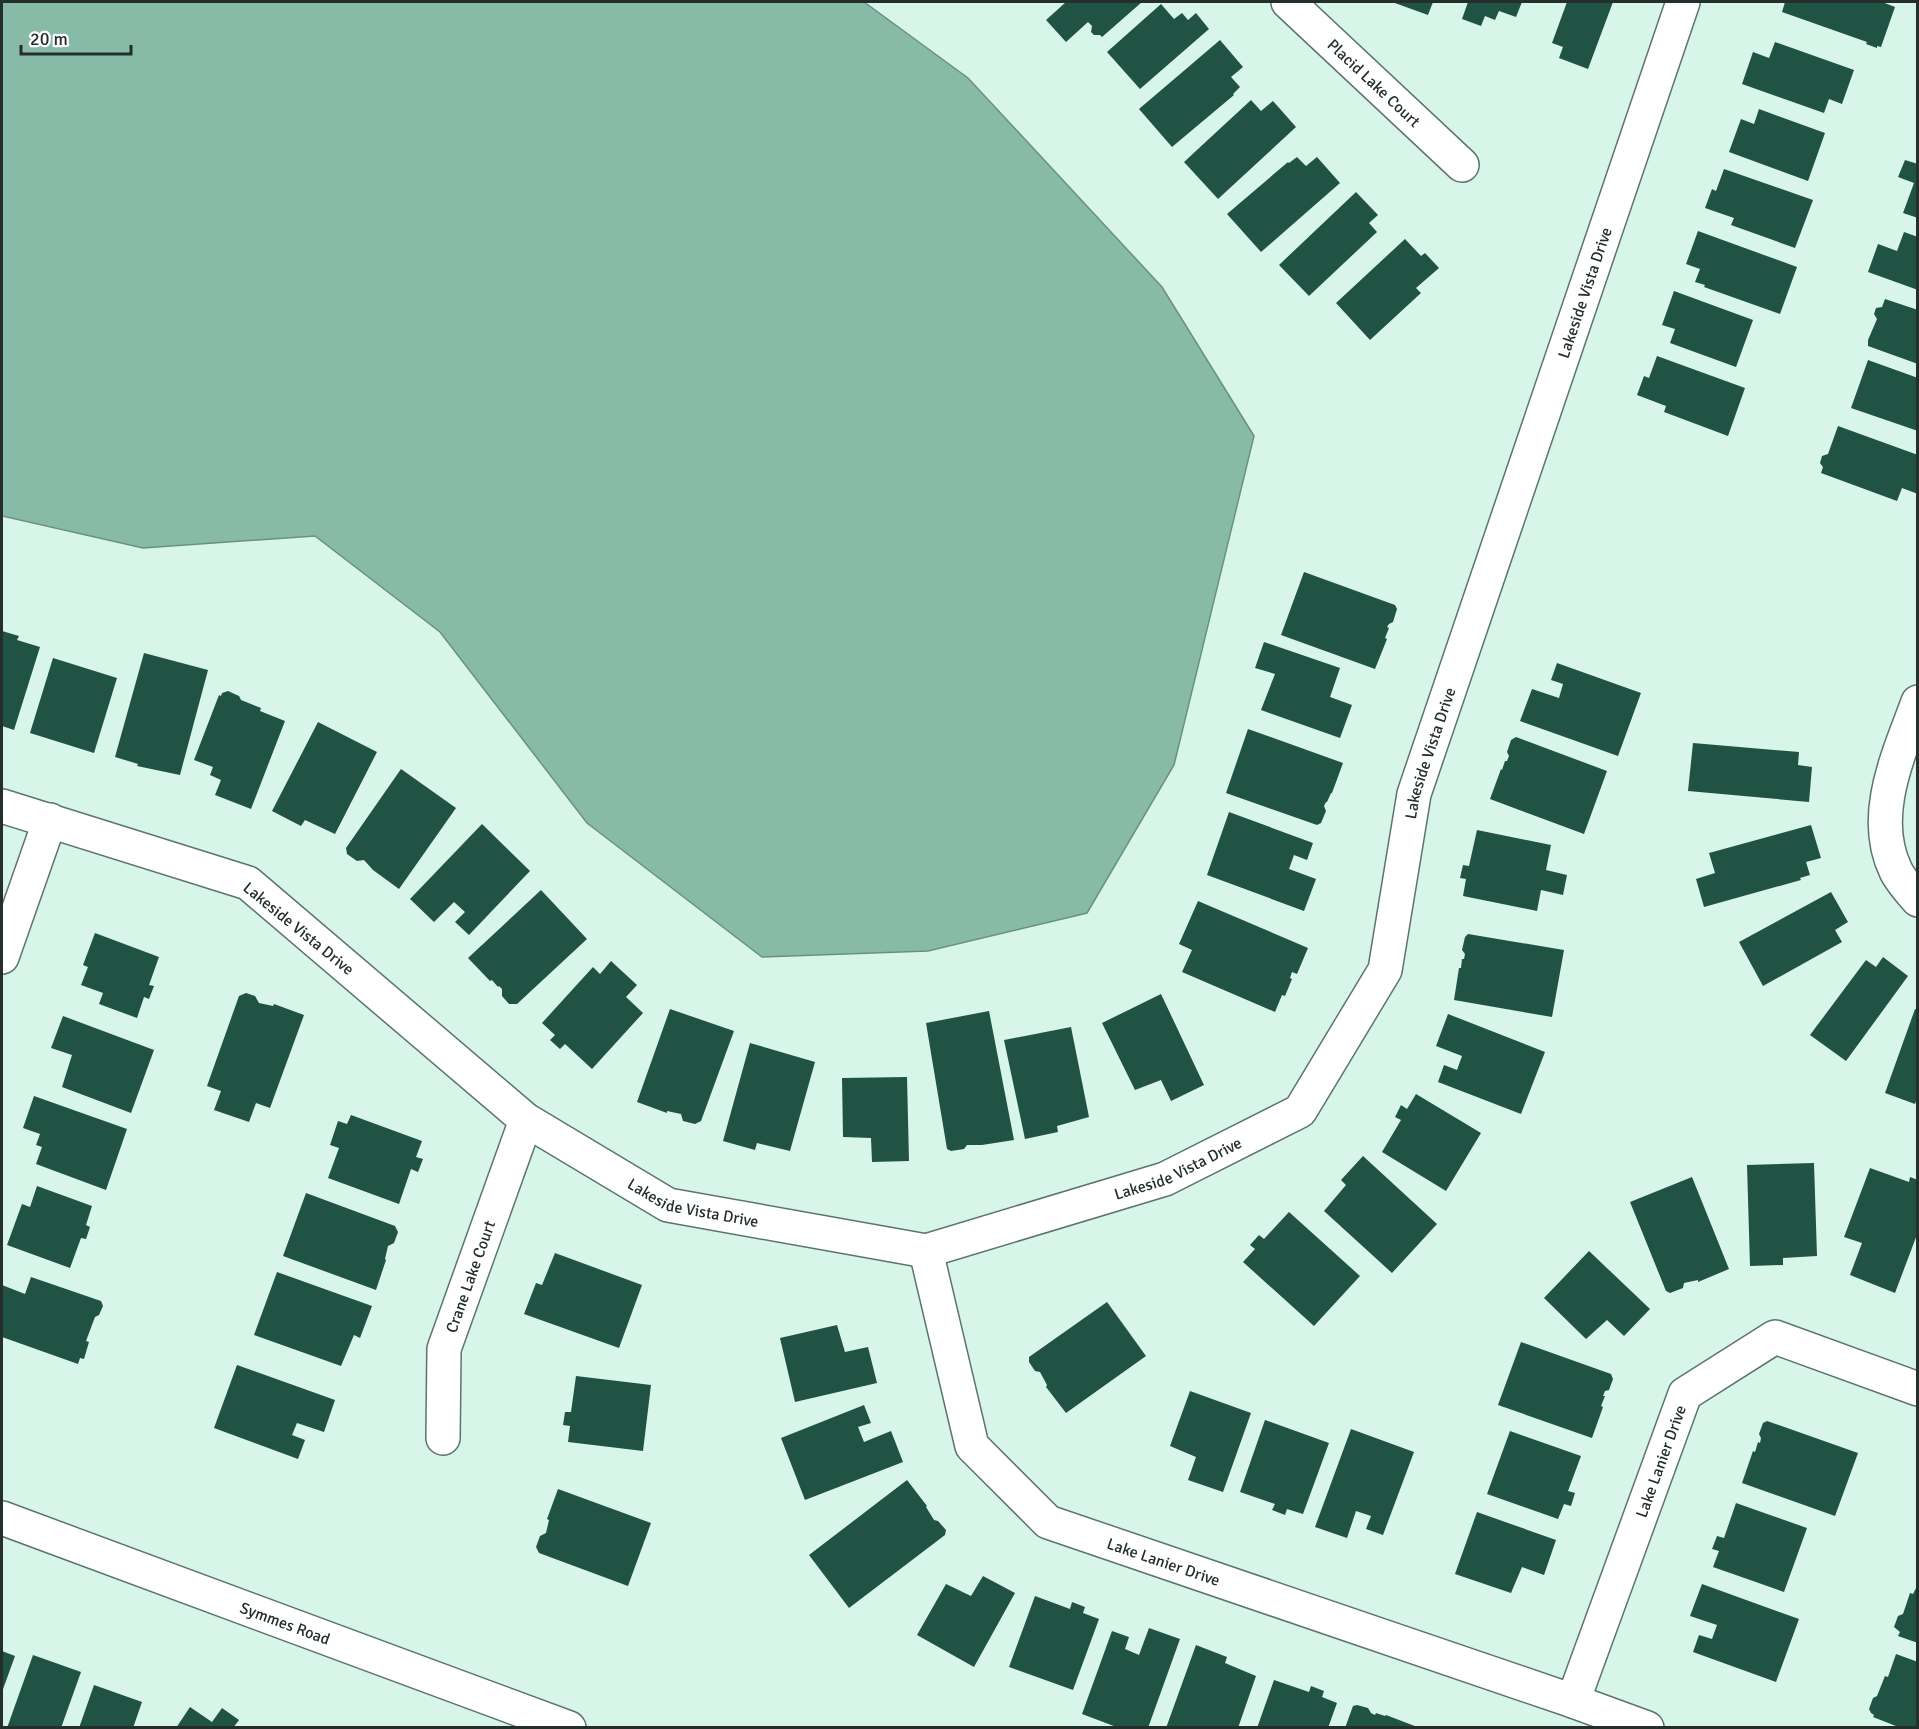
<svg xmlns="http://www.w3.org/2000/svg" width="1919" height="1729" font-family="Signika,sans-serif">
	<rect width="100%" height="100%" fill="#d8f5ea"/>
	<!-- water -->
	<polygon fill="#87bba8" stroke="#699182" stroke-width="1.5" points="2,2 864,2 968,78 1162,287 1254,436 1174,765 1087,913 928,951 762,957 587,823 440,632 315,536 143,548 2,516"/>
	<!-- building -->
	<g fill="#205343">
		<polygon points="1066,2 1142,2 1102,37 1100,35 1094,35 1091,32 1092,26 1088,22 1066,42 1046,20"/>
		<polygon points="1392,2 1433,2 1428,15"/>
		<polygon points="1468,2 1522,2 1516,17 1499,11 1495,20 1485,16 1481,26 1462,19"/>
		<polygon points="1567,2 1613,2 1588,69 1559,58 1563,47 1552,43"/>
		<polygon points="1785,2 1882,2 1895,7 1881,47 1877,46 1877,48 1866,44 1867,42 1782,12"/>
		<polygon points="1161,4 1174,19 1182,13 1188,20 1196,13 1209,29 1140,89 1107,52"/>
		<polygon points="1220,40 1243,67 1231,77 1240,87 1233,94 1234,95 1172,147 1139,109"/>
		<polygon points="1775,42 1854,70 1842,104 1829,99 1824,113 1742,84 1753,52 1769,58"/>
		<polygon points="1251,100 1261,111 1273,101 1296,127 1218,199 1184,162"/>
		<polygon points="1759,109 1825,133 1808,181 1729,152 1741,119 1754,124"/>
		<polygon points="1297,157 1306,166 1317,157 1340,183 1261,252 1227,214 1288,162 1289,163"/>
		<polygon points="1905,160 1918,164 1918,218 1903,213 1914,183 1898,177"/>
		<polygon points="1724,169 1813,200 1795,248 1731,225 1734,218 1705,208 1712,189 1716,191"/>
		<polygon points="1356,192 1378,215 1369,223 1377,232 1309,296 1279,265"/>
		<polygon points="1698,231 1797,267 1780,314 1704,287 1705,285 1695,282 1700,269 1686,264"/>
		<polygon points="1904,232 1918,237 1918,290 1868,272 1878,244 1897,251"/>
		<polygon points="1405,239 1421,256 1425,253 1439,268 1416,288 1421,293 1370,340 1336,303"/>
		<polygon points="1674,291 1753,320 1736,367 1670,343 1675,329 1662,325"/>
		<polygon points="1885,299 1918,310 1918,364 1868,346 1868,340 1877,319 1874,314 1876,308 1882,307"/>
		<polygon points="1657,356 1745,388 1728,436 1664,412 1666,406 1637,395 1644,376 1649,378"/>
		<polygon points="1868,360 1918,378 1918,431 1851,408"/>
		<polygon points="1838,426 1918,455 1918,494 1902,488 1897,501 1821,473 1823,467 1820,463 1822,456 1828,454"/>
		<polygon points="1304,572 1395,605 1397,609 1393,622 1389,624 1387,627 1389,628 1385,638 1387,639 1375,669 1281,635"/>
		<polygon points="2,631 19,636 17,640 40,647 14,730 2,726"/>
		<polygon points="1264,642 1340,668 1330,697 1352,705 1340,738 1261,710 1275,674 1255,668"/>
		<polygon points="144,653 208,670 180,775 137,766 138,764 115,757"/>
		<polygon points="53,658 117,678 94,753 30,733"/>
		<polygon points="1557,663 1641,693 1618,756 1520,721 1532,689 1559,698 1563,684 1551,680"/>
		<polygon points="228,691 239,696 241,700 261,708 260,711 285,721 251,809 215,795 221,780 210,775 213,767 194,760 219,695 221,696 222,693"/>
		<polygon points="318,722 377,752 335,834 305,820 301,826 272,811"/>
		<polygon points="1248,729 1343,763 1332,793 1331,793 1327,802 1326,802 1324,806 1326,811 1321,823 1317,825 1226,793"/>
		<polygon points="1516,737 1607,771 1584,834 1490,799 1501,769 1502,770 1505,761 1507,761 1509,756 1507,752 1511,740"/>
		<polygon points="1693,743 1799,752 1798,765 1812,767 1809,802 1688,791"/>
		<polygon points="401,769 456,808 399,889 373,870 364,860 357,861 347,854 346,848"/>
		<polygon points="1229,812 1313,843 1307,860 1294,855 1289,869 1316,879 1304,911 1207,875"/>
		<polygon points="482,824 530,871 469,935 455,922 465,912 454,902 434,922 410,899"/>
		<polygon points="1811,825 1821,858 1806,862 1810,875 1800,878 1801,880 1704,907 1696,879 1715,873 1709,853"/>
		<polygon points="1477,830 1551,845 1546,870 1567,875 1563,895 1541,890 1537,911 1463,896 1466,879 1460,878 1463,865 1469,866"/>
		<polygon points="541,890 587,939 517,1004 509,1004 502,996 502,989 499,986 498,987 492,980 490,981 468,958"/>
		<polygon points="1831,892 1848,922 1835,930 1842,942 1763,986 1739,942"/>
		<polygon points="1198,901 1308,948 1297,974 1292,972 1290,978 1292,979 1285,996 1282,995 1275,1012 1182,972 1192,950 1179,944"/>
		<polygon points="95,933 159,957 149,985 154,986 149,999 144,997 137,1018 99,1004 103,993 81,985 88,967 83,965"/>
		<polygon points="1468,934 1564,950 1552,1017 1454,1000 1459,968 1461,968 1462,959 1464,959 1465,954 1462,950 1465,937"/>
		<polygon points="1883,957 1908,976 1846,1061 1810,1035 1866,960 1876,967"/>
		<polygon points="611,961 637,985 626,997 643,1013 592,1069 565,1044 560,1049 550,1040 555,1035 542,1023 593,967 600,974"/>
		<polygon points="246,993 255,996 259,1003 273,1006 274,1004 304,1015 270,1108 256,1103 249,1122 214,1110 221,1091 207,1086 239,996"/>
		<polygon points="1161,994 1204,1085 1171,1101 1161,1080 1135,1090 1102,1023"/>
		<polygon points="670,1009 734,1031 701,1121 695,1124 683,1121 681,1114 667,1111 667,1113 637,1102"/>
		<polygon points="1915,1009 1918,1010 1918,1096 1915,1104 1885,1093"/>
		<polygon points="989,1011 1014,1140 982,1145 967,1145 964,1149 951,1151 947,1149 926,1023"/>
		<polygon points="1448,1014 1545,1052 1521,1114 1438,1082 1444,1065 1457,1070 1462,1056 1436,1046"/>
		<polygon points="63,1016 154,1050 131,1113 62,1087 72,1055 51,1048"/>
		<polygon points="1071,1027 1089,1117 1057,1126 1058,1132 1025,1139 1004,1040"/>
		<polygon points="750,1043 815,1062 790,1151 757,1143 755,1150 723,1141"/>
		<polygon points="907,1077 909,1161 872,1162 871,1138 843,1137 842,1078"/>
		<polygon points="1416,1094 1481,1133 1446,1191 1382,1152 1401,1120 1395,1117 1401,1105 1407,1109"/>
		<polygon points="34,1096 127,1129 106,1190 36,1164 42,1147 36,1145 40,1134 23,1128"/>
		<polygon points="351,1115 422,1141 416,1157 423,1159 418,1172 411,1169 399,1204 328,1178 339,1148 330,1145 338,1121 347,1124"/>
		<polygon points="1363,1156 1437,1224 1392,1273 1324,1211 1346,1185 1341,1180"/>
		<polygon points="1814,1163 1817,1256 1783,1258 1783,1265 1750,1266 1747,1165"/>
		<polygon points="1870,1168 1909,1182 1910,1177 1918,1180 1918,1232 1895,1293 1850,1275 1862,1243 1844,1237"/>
		<polygon points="1692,1177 1729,1269 1698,1282 1698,1280 1684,1283 1683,1288 1670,1293 1666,1291 1630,1202"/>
		<polygon points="37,1186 92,1206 86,1225 90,1227 86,1239 81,1238 70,1268 7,1245 22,1204 30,1207"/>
		<polygon points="306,1193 395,1226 398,1232 394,1243 388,1246 385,1259 386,1260 376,1290 283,1256"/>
		<polygon points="1289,1212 1360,1276 1314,1326 1243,1262 1255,1249 1250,1245 1259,1235 1264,1239"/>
		<polygon points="1589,1251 1650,1309 1624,1336 1607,1320 1586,1339 1544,1298"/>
		<polygon points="555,1253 642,1285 619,1348 524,1314 536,1283 542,1285"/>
		<polygon points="277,1272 372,1306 360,1338 354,1335 341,1366 254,1335"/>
		<polygon points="31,1277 101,1301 103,1306 99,1315 95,1317 86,1341 89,1342 84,1359 80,1358 78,1364 2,1337 2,1285 25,1294"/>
		<polygon points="1107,1302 1146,1356 1066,1413 1046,1387 1047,1385 1040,1372 1035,1371 1029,1362 1029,1357"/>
		<polygon points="837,1325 845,1352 868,1347 877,1383 795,1402 780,1338"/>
		<polygon points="1521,1342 1611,1374 1613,1379 1609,1390 1605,1391 1603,1396 1605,1396 1601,1406 1603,1407 1592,1438 1498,1405"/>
		<polygon points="237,1365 335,1400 324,1432 297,1423 292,1435 305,1440 298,1459 214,1428"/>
		<polygon points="576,1376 651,1385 643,1451 568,1442 570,1426 563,1425 565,1412 571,1412"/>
		<polygon points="1190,1391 1251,1413 1223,1492 1188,1480 1196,1457 1170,1446"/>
		<polygon points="864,1405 871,1423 858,1427 864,1442 891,1431 903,1462 805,1500 781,1438"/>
		<polygon points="1265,1420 1329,1443 1303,1514 1287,1509 1285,1515 1272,1510 1275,1504 1240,1492"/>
		<polygon points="1767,1421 1858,1453 1835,1516 1742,1483 1753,1451 1755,1452 1758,1442 1760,1443 1761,1438 1759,1434 1763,1423"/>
		<polygon points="1351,1429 1414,1452 1383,1535 1366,1529 1371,1516 1356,1511 1347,1538 1315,1527"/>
		<polygon points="1510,1431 1581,1456 1568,1491 1575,1493 1571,1506 1564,1504 1558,1519 1487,1494"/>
		<polygon points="907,1480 927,1506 926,1507 934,1520 938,1521 946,1530 945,1535 849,1608 809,1555"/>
		<polygon points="558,1489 651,1523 628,1586 539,1553 536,1547 540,1536 546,1533 549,1520 547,1519"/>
		<polygon points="1736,1503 1807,1528 1784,1592 1713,1567 1719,1551 1712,1549 1717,1536 1724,1538"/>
		<polygon points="1477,1512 1556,1540 1544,1575 1522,1567 1511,1593 1455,1574"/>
		<polygon points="983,1576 1015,1593 974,1667 917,1635 946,1584 971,1596"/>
		<polygon points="1702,1584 1799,1619 1776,1682 1693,1652 1699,1635 1712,1639 1717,1625 1690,1616"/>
		<polygon points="1918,1584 1918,1643 1898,1636 1900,1632 1894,1627 1898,1616 1903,1614 1910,1593 1913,1594"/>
		<polygon points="1035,1596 1070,1609 1072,1602 1085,1607 1083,1613 1099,1619 1073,1690 1009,1667"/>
		<polygon points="1149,1628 1180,1639 1148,1728 1119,1728 1082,1714 1112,1631 1129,1637 1125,1649 1139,1655"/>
		<polygon points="1196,1645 1227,1657 1225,1663 1256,1676 1238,1728 1166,1728"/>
		<polygon points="2,1651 15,1656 2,1692"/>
		<polygon points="1896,1654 1918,1662 1918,1728 1901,1728 1873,1717 1874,1715 1871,1713 1869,1709 1873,1698 1877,1696 1885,1676 1888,1677"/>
		<polygon points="33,1655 81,1672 61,1728 7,1728"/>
		<polygon points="1274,1680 1309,1692 1311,1686 1324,1691 1322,1697 1337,1703 1328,1728 1257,1728"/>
		<polygon points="94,1685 142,1702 133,1728 79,1728"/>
		<polygon points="1357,1705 1368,1708 1371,1713 1375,1715 1376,1713 1385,1716 1386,1715 1420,1728 1345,1728 1353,1706"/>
		<polygon points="190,1707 212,1722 222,1708 239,1720 233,1728 176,1728"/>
	</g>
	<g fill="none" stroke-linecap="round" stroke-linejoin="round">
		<!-- minor casing -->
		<g stroke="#5c756c" stroke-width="36">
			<g id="minor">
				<path id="s1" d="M1288,2L1462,165"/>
				<path d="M1918,702C1899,754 1869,816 1896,871C1901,881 1910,891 1918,900"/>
				<path id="s2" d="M2,806L248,883L526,1120L668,1205L926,1251L1165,1179L1300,1111L1385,970L1414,794L1683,2"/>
				<polyline points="2,957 50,820"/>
				<path id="s3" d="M926,1251L972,1446L1048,1522L1573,1701"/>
				<path id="s4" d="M443,1438L444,1349L526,1120"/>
				<path id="s5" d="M1647,1728L1573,1701L1685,1394L1775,1337L1918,1389"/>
			</g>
		</g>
		<!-- tertiary casing -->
		<g stroke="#5c756c" stroke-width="36">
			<g id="tertiary">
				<path id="s6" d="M2,1518L569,1728"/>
			</g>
		</g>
		<!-- minor -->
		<use href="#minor" stroke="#fff" stroke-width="33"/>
		<!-- tertiary -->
		<use href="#tertiary" stroke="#fff" stroke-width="33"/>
	</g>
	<g text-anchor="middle" stroke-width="6" stroke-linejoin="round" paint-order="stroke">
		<!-- street labels -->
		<g font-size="16" fill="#242f2b" stroke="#fff">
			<text dy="6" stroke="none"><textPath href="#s1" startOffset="118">Placid Lake Court</textPath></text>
			<text dy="6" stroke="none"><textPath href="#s2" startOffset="2324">Lakeside Vista Drive</textPath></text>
			<text dy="6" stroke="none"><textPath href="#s2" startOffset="1838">Lakeside Vista Drive</textPath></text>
			<text transform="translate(299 928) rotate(39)" y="6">Lakeside Vista Drive</text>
			<text dy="6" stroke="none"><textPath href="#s2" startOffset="1316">Lakeside Vista Drive</textPath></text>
			<text dy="6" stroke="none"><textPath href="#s2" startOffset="812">Lakeside Vista Drive</textPath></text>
			<text dy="6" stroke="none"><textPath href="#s4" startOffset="166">Crane Lake Court</textPath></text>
			<text dy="6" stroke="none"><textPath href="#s5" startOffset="334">Lake Lanier Drive</textPath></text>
			<text dy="6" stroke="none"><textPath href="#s3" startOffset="430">Lake Lanier Drive</textPath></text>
			<text dy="6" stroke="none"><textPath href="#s6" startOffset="302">Symmes Road</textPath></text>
		</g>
	</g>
	<!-- border -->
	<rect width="1919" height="1729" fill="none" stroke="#242f2b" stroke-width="6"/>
	<!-- scale -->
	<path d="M21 45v9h110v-9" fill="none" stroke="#242f2b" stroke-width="3"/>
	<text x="30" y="45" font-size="18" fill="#242f2b" stroke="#ffffff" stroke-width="4.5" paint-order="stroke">20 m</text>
</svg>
